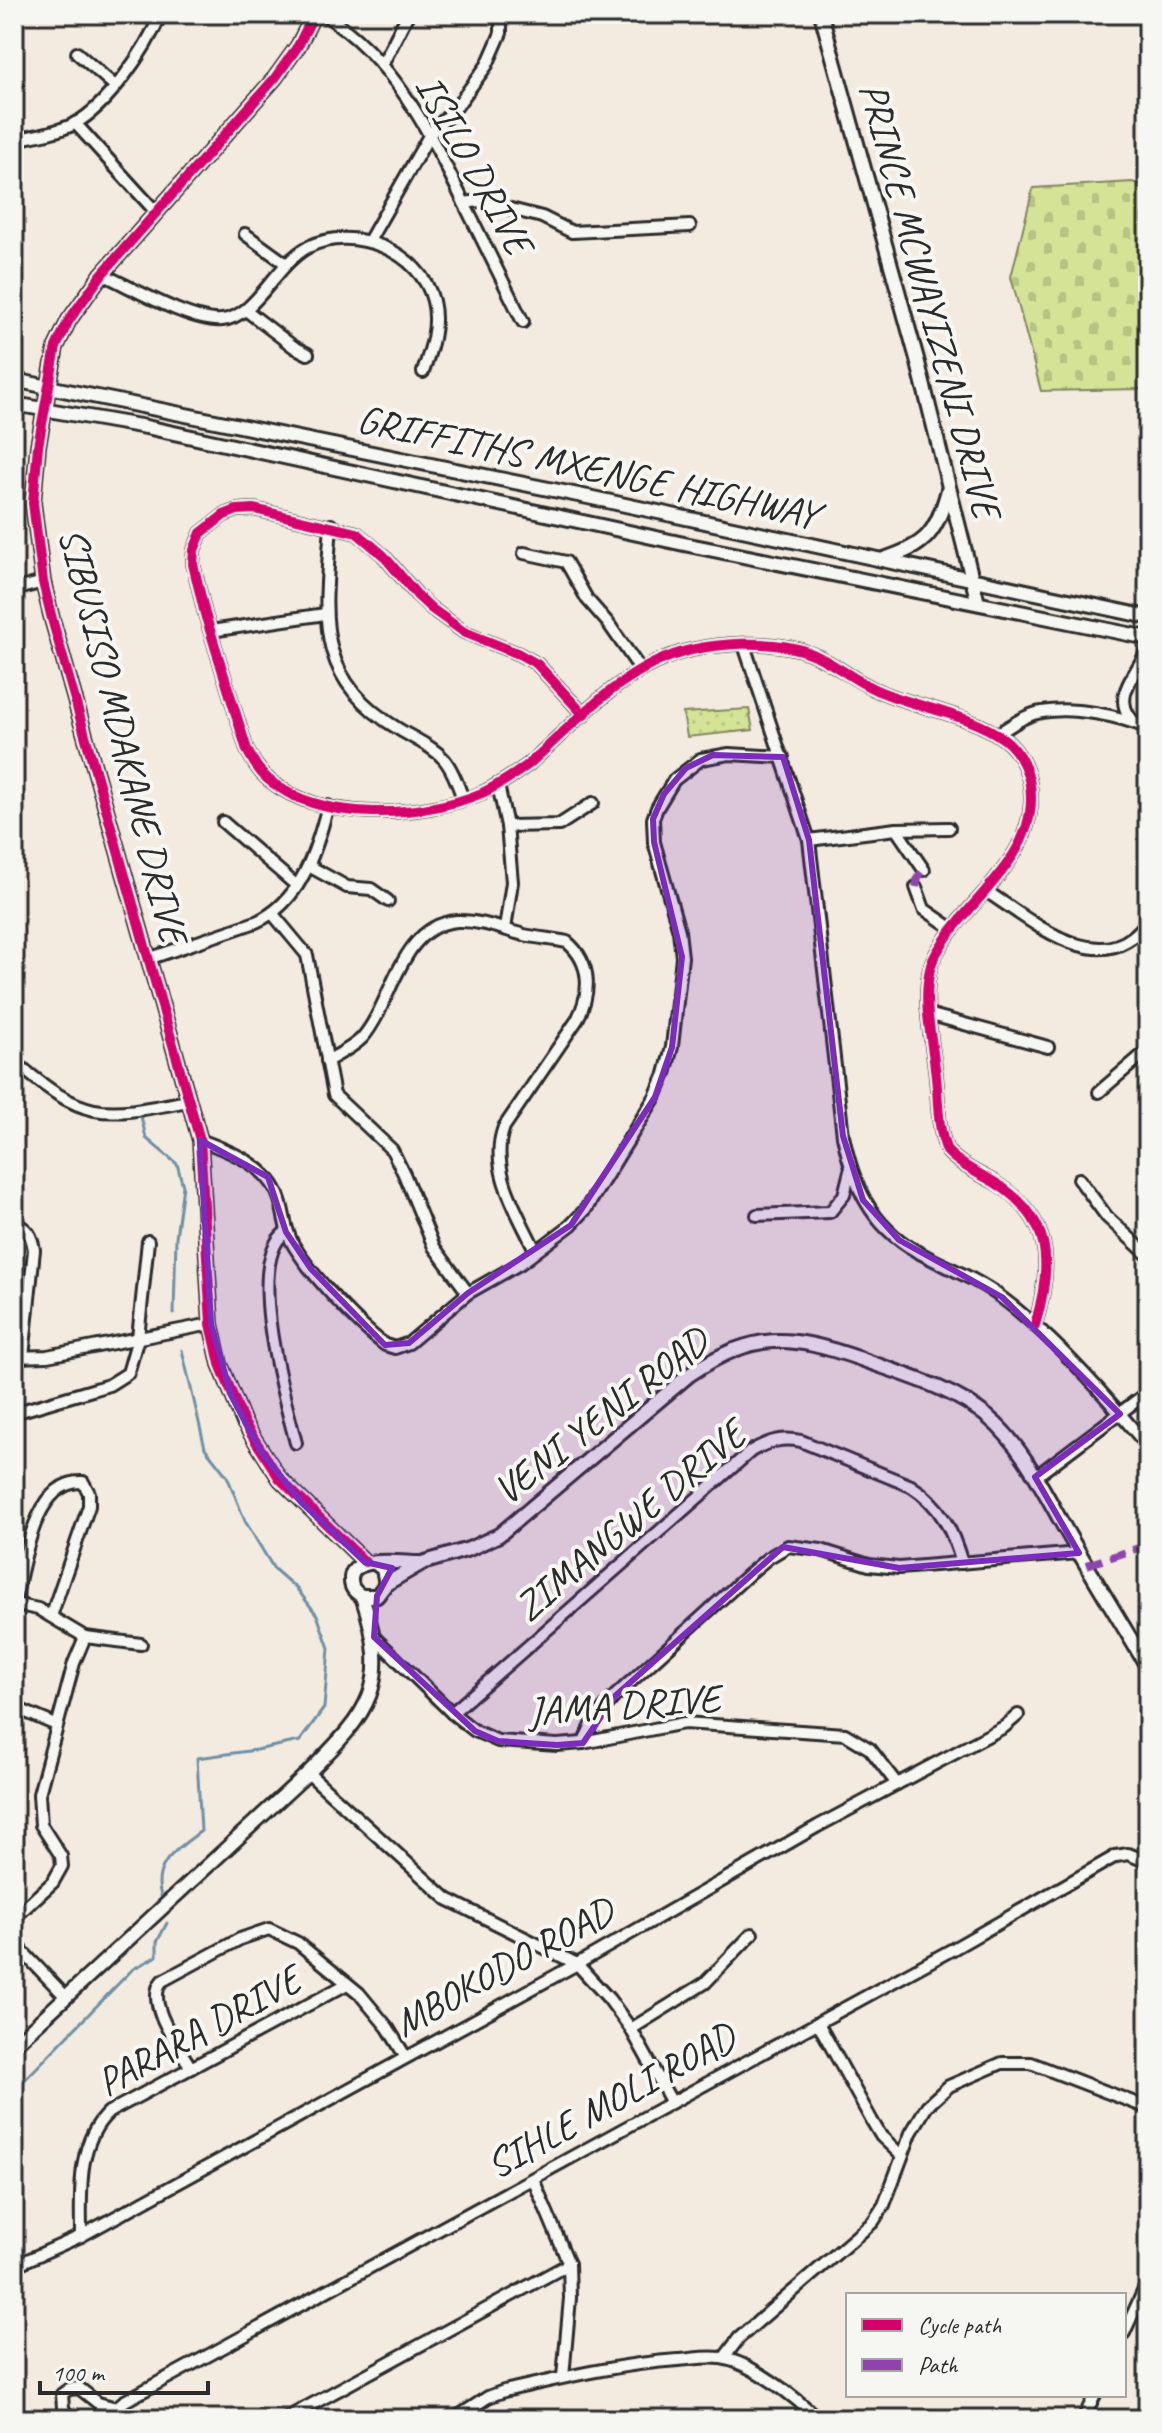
<svg xmlns="http://www.w3.org/2000/svg" width="1162" height="2433" font-family="Caveat,sans-serif">
	<defs>
		<pattern id="grass-dots" width="8" height="8" patternUnits="userSpaceOnUse" patternTransform="scale(2)"><rect width="8" height="8" fill="#d4e396"/><path d="M2 2h.1M6 6h.1" fill="none" stroke="#b6c381" stroke-width="1.8" stroke-linecap="round"/></pattern>
		<pattern id="cemetery-stones" width="16" height="16" patternUnits="userSpaceOnUse" patternTransform="scale(2)"><rect width="16" height="16" fill="#d4e396"/><path d="M2 7V4a2 2 0 0 1 4 0v3zM10 15v-3a2 2 0 0 1 4 0v3z" fill="#b6c381"/></pattern>
	</defs>
	<rect width="100%" height="100%" fill="#f3ebe0"/>
	<filter id="ink" filterUnits="userSpaceOnUse"><feTurbulence type="fractalNoise" baseFrequency=".0125" numOctaves="2"/><feDisplacementMap in="SourceGraphic" scale="16" xChannelSelector="R" yChannelSelector="G"/><feConvolveMatrix kernelMatrix="1 2 1 2 8 2 1 2 1" color-interpolation-filters="sRGB"/></filter>
	<g filter="url(#ink)">
		<!-- grass -->
		<polygon fill="url(#grass-dots)" stroke="#808760" stroke-width="2" points="749,709 753,730 687,737 683,713"/>
		<!-- cemetery -->
		<polygon fill="url(#cemetery-stones)" stroke="#808760" stroke-width="2" points="1132,182 1148,186 1148,395 1141,389 1041,391 1011,277 1033,188"/>
		<g fill="none" stroke-linecap="round" stroke-linejoin="round">
			<!-- stream -->
			<g stroke="#6e90a7" stroke-width="3">
				<polyline points="141,1116 146,1138 177,1164 183,1186 176,1237 174,1314"/>
				<path d="M161,1896C151,1863 179,1848 201,1831L197,1758L256,1750L300,1741L324,1708L329,1648L317,1615L297,1589L274,1569L245,1521L227,1476L205,1448L182,1350"/>
				<polyline points="14,2091 117,1985 133,1969 157,1956 157,1942 167,1923"/>
			</g>
			<!-- minor casing -->
			<g stroke="#2b2b2b" stroke-width="16">
				<g id="minor">
					<path d="M323,14C394,58 430,133 465,205C484,244 504,283 523,322"/>
					<polyline points="77,53 115,86"/>
					<polyline points="382,65 408,14"/>
					<polyline points="75,123 156,212"/>
					<path d="M14,140C33,136 56,133 74,124C108,106 146,49 161,14"/>
					<polyline points="464,203 479,201 542,217 572,232 690,226"/>
					<polyline points="245,234 285,263"/>
					<polyline points="369,241 430,134 454,110 487,65 501,33 501,14"/>
					<path d="M102,274C131,287 192,323 222,320C256,317 274,266 308,247C353,224 421,251 433,301C439,326 431,349 423,372"/>
					<polyline points="247,311 294,347 308,354"/>
					<path d="M331,525C325,615 311,677 400,730C441,754 447,752 463,799"/>
					<polyline points="524,553 566,562 587,599 608,623 640,669"/>
					<polyline points="14,590 43,582"/>
					<polyline points="211,631 325,614"/>
					<path d="M744,645L809,840L843,1136C853,1184 870,1225 916,1251C945,1267 976,1278 1002,1298C1054,1337 1107,1397 1148,1447"/>
					<path d="M584,715L537,664L519,654L464,632L432,609L417,595L383,555L357,533L254,509L237,510L224,515L201,533L194,550L193,564L205,614L247,750C253,761 259,772 269,780C321,823 423,818 482,793C499,785 514,775 529,764C577,721 625,665 691,650C722,643 762,641 793,648C824,654 846,676 874,689C913,707 971,714 1004,739C1021,752 1031,775 1031,797C1032,854 980,892 949,934C942,944 935,953 931,965C922,999 931,1034 935,1068C939,1095 936,1125 947,1151C960,1165 978,1173 994,1182C1053,1218 1053,1264 1035,1325"/>
					<path d="M1133,721C1109,695 1140,672 1148,647"/>
					<path d="M997,734C1011,726 1026,714 1042,712C1072,706 1121,716 1148,728"/>
					<polyline points="498,785 507,826 512,882 505,929"/>
					<polyline points="223,822 297,886"/>
					<polyline points="507,826 559,825 593,803"/>
					<polyline points="896,829 924,870"/>
					<polyline points="809,840 896,829 949,828"/>
					<polyline points="309,866 347,887 371,889 388,901"/>
					<polyline points="916,887 924,909 953,929"/>
					<path d="M986,891C1032,921 1104,985 1148,920"/>
					<polyline points="272,913 307,955 334,1095 392,1150 404,1174 434,1247 468,1293"/>
					<path d="M148,959L256,922C302,902 316,849 328,806"/>
					<polyline points="928,1014 1048,1047"/>
					<path d="M14,1061C85,1121 99,1118 188,1101"/>
					<path d="M327,1061C339,1054 354,1047 363,1037C393,1002 400,925 457,921C480,920 502,929 524,935C538,938 553,939 567,942C592,963 591,993 577,1020L504,1127C488,1169 518,1213 535,1250"/>
					<polyline points="1099,1092 1148,1050"/>
					<path d="M200,1140C230,1151 270,1166 280,1200C285,1216 285,1232 294,1246C313,1277 356,1323 385,1345L395,1348L409,1343L468,1293L521,1263L571,1225L586,1209L655,1097L665,1074L672,1047L682,957L679,931L654,842L653,819L657,808L674,780L701,759L729,754L783,757"/>
					<polyline points="1079,1179 1107,1217 1148,1255"/>
					<polyline points="757,1215 830,1212 844,1195 850,1171"/>
					<path d="M14,1224C28,1227 32,1237 34,1250L23,1357"/>
					<path d="M286,1232C244,1260 285,1401 296,1443"/>
					<polyline points="14,1357 47,1356 211,1324"/>
					<polyline points="14,1413 109,1385 128,1373 138,1338 148,1241"/>
					<polyline points="1035,1477 1148,1392"/>
					<path d="M14,1604C23,1569 33,1479 83,1482L89,1493V1506L51,1616"/>
					<polyline points="14,1604 38,1609 85,1637 141,1644"/>
					<polyline points="374,1637 452,1713 475,1731 498,1741 557,1745 583,1743 684,1723 845,1734 870,1749 897,1784"/>
					<polyline points="14,1707 56,1725"/>
					<path d="M452,1713L751,1451C769,1441 782,1437 801,1441L911,1486C941,1505 952,1530 962,1563"/>
					<polyline points="583,1743 595,1719 615,1696 749,1574 768,1558 788,1546 821,1550 869,1565 899,1568 1079,1553"/>
					<polyline points="308,1773 447,1899 577,1964 609,1999 631,2029 671,2101"/>
					<polyline points="14,1918 53,1882 62,1866 61,1856 41,1825 39,1794 74,1663 85,1637"/>
					<polyline points="14,1937 23,1952 65,1996"/>
					<polyline points="818,2023 872,2121 881,2136 901,2155"/>
					<polyline points="631,2029 705,1983 752,1934"/>
					<path d="M191,2068C179,2047 144,2002 162,1981L240,1939L269,1929L298,1943L359,1993L388,2028L405,2056"/>
					<polyline points="533,2179 569,2264 570,2298 563,2377"/>
					<path d="M81,2236C81,2195 76,2142 109,2112L347,1984"/>
					<polyline points="14,2266 81,2236 577,1964 818,1826 1004,1727 1018,1715"/>
					<polyline points="1124,2333 1148,2281"/>
					<polyline points="724,2358 739,2338 873,2222 884,2205 911,2133 927,2106 949,2086 1002,2063 1031,2063 1148,2108"/>
					<polyline points="70,2419 63,2408 62,2394 69,2389 79,2388 98,2403 116,2408"/>
					<polyline points="111,2419 116,2408 123,2402 953,1949 1116,1856 1128,1854 1148,1862"/>
					<polyline points="285,2419 569,2264"/>
					<path d="M454,2419L488,2397L504,2391C562,2378 619,2364 678,2360C692,2359 707,2356 721,2358C751,2362 797,2398 818,2419"/>
					<polyline points="1083,2419 1095,2395"/>
				</g>
			</g>
			<!-- tertiary casing -->
			<g stroke="#2b2b2b" stroke-width="18">
				<g id="tertiary">
					<polyline points="314,14 298,46 275,78 102,274 69,320 56,347 38,446 33,503 43,582 52,619 200,1140 211,1324 220,1364 244,1423 280,1479 365,1562"/>
					<polyline points="821,14 917,359 978,603"/>
					<polyline points="14,380 588,497 1148,617"/>
					<polyline points="14,404 146,427 684,544 1148,638"/>
					<path d="M884,559C927,545 936,533 948,490"/>
					<path d="M375,1563L383,1569L386,1584L377,1596H362C356,1593 351,1589 351,1581C349,1554 401,1563 419,1563"/>
					<path d="M386,1584L422,1563L469,1549L499,1535L689,1375C754,1331 789,1334 861,1359C904,1375 951,1387 988,1417C1023,1446 1044,1492 1067,1532C1093,1577 1121,1622 1148,1668"/>
					<path d="M14,2045L308,1773C370,1711 392,1686 362,1596"/>
				</g>
			</g>
			<!-- minor -->
			<use href="#minor" stroke="#f6f6f2" stroke-width="10"/>
			<!-- tertiary -->
			<use href="#tertiary" stroke="#f6f6f2" stroke-width="12"/>
			<!-- quiet -->
			<g stroke="#8e44ad" stroke-width="8" stroke-dasharray="16 8" stroke-linecap="butt">
				<polyline points="916,887 918,877 924,870"/>
				<polyline points="1087,1565 1148,1545"/>
			</g>
			<!-- cycleway casing -->
			<g stroke="#f6f6f2" stroke-width="15">
				<g id="cycleway">
					<polyline points="314,14 298,46 275,78 102,274 69,320 56,347 38,446 33,503 43,582 52,619 200,1140 211,1324 220,1364 244,1423 280,1479 365,1562"/>
					<path d="M584,715L537,664L519,654L464,632L432,609L417,595L383,555L357,533L254,509L237,510L224,515L201,533L194,550L193,564L205,614L247,750C253,761 259,772 269,780C321,823 423,818 482,793C499,785 514,775 529,764C577,721 625,665 691,650C722,643 762,641 793,648C824,654 846,676 874,689C913,707 971,714 1004,739C1021,752 1031,775 1031,797C1032,854 980,892 949,934C942,944 935,953 931,965C922,999 931,1034 935,1068C939,1095 936,1125 947,1151C960,1165 978,1173 994,1182C1053,1218 1053,1264 1035,1325"/>
				</g>
			</g>
			<!-- cycleway -->
			<use href="#cycleway" stroke="#d6006c" stroke-width="10"/>
		</g>
	</g>
	<!-- marked area -->
	<path fill="#7b2cbf" fill-opacity="0.2" stroke="#7b2cbf" stroke-width="6" stroke-linejoin="round" d="M713,755L783,757L809,840L843,1136L863,1200L899,1240L1002,1297L1120,1414L1035,1477L1079,1553L899,1568L783,1547L615,1696L583,1743L557,1745L498,1741L475,1731L374,1637L377,1596L392,1568L365,1562L302,1503L261,1452L231,1395L211,1324L200,1140L268,1177L286,1232L311,1269L385,1345L409,1343L468,1293L571,1225L655,1097L672,1047L682,957L654,842L653,819L664,794L686,768Z"/>
	<g text-anchor="middle" stroke-width="8" stroke-linejoin="round" paint-order="stroke">
		<!-- street labels -->
		<g font-size="40" fill="#2b2b2b" stroke="#f6f6f2">
			<text transform="translate(475 164) rotate(61)" y="14">ISILO DRIVE</text>
			<text transform="translate(931 300) rotate(75)" y="14">PRINCE MCWAYIZENI DRIVE</text>
			<text transform="translate(588 466) rotate(12)" y="14">GRIFFITHS MXENGE HIGHWAY</text>
			<text transform="translate(124 735) rotate(76)" y="14">SIBUSISO MDAKANE DRIVE</text>
			<text transform="translate(600 1415) rotate(-38)" y="14">VENI YENI ROAD</text>
			<text transform="translate(629 1520) rotate(-40)" y="14">ZIMANGWE DRIVE</text>
			<text transform="translate(624 1704) rotate(-4)" y="14">JAMA DRIVE</text>
			<text transform="translate(503 1966) rotate(-29)" y="14">MBOKODO ROAD</text>
			<text transform="translate(198 2030) rotate(-29)" y="14">PARARA DRIVE</text>
			<text transform="translate(610 2100) rotate(-29)" y="14">SIHLE MOLI ROAD</text>
		</g>
	</g>
	<!-- margin -->
	<rect width="1162" height="2433" fill="none" stroke="#f6f6f2" stroke-width="48"/>
	<rect x="24" y="24" width="1114" height="2385" fill="none" stroke="#2b2b2b" stroke-width="3" filter="url(#ink)"/>
	<!-- legend -->
	<rect x="846" y="2293" width="280" height="104" fill="#f6f6f2" stroke="#a5a5a2" stroke-width="2"/>
	<rect x="862" y="2319" width="40" height="12" fill="#d6006c" stroke="#a5a5a2" stroke-width="2"/>
	<text x="918" y="2333" font-size="24" fill="#2b2b2b">Cycle path</text>
	<rect x="862" y="2359" width="40" height="12" fill="#8e44ad" stroke="#a5a5a2" stroke-width="2"/>
	<text x="918" y="2373" font-size="24" fill="#2b2b2b">Path</text>
	<!-- scale -->
	<path d="M40 2381v12h168v-12" fill="none" stroke="#2b2b2b" stroke-width="4"/>
	<text x="52" y="2381" font-size="24" fill="#2b2b2b" stroke="#f6f6f2" stroke-width="6" paint-order="stroke">100 m</text>
</svg>
